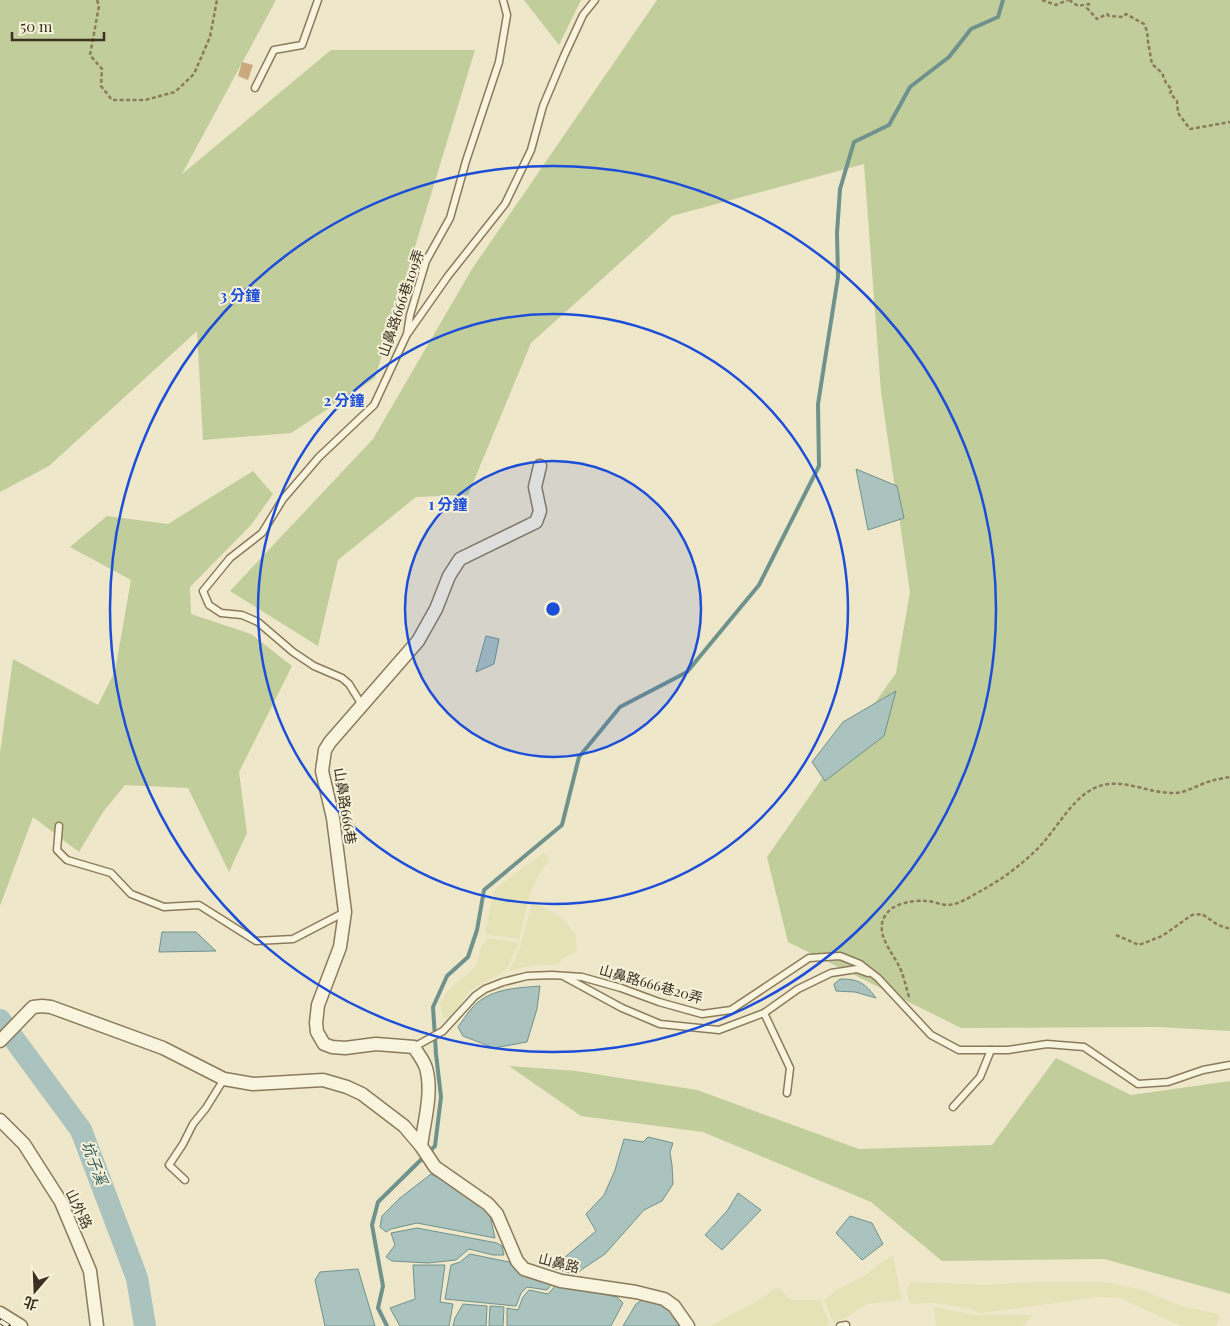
<svg xmlns="http://www.w3.org/2000/svg" width="1230" height="1326" font-family="'Playfair Display','Noto Sans TC',serif">
	<rect width="100%" height="100%" fill="#efe7c9"/>
	<!-- farmland -->
	<g fill="#e4e2b6">
		<polygon points="543,853 547,856 549,860 539,874 530,894 519,939 485,934 490,907 496,888"/>
		<polygon points="532,903 543,907 562,918 576,936 577,951 566,956 557,964 535,965 509,971 520,948"/>
		<polygon points="488,938 519,943 506,970 471,990 450,1018 443,1018 440,1003 448,991 477,965 481,948"/>
		<polygon points="893,1255 902,1300 866,1304 847,1317 834,1324 824,1300 837,1290 866,1275 882,1262"/>
		<polygon points="910,1282 987,1285 1037,1282 1103,1282 1142,1290 1184,1307 1220,1314 1216,1326 1181,1326 1120,1298 1098,1297 981,1313 968,1308 934,1303 910,1304 907,1292"/>
		<polygon points="778,1287 791,1300 820,1300 830,1324 825,1326 710,1326 753,1304"/>
		<polygon points="934,1307 974,1315 1033,1315 1023,1326 936,1326"/>
	</g>
	<!-- green -->
	<g fill="#c2cd9c">
		<polygon points="0,0 276,0 182,174 331,50 475,50 375,378 291,433 203,440 197,331 49,466 0,492"/>
		<polygon points="524,0 581,0 559,45"/>
		<polygon points="657,0 1230,0 1230,1031 1158,1027 961,1028 788,942 767,857 896,673 910,592 881,392 864,164 672,216 531,343 468,495 416,497 338,560 318,646 230,591 373,439 472,269"/>
		<polygon points="253,471 273,494 251,525 190,587 191,614 251,634 292,666 239,772 247,833 229,872 188,788 125,785 103,812 79,852 33,817 0,906 0,753 13,659 98,705 115,671 131,580 70,547 107,516 168,524"/>
		<polygon points="1056,1058 1131,1095 1230,1081 1230,1294 1104,1259 942,1261 871,1202 703,1132 581,1116 509,1066 576,1071 697,1090 859,1149 992,1145"/>
	</g>
	<!-- water -->
	<g fill="#aac3be" stroke="#70928d">
		<polygon points="856,469 897,486 904,518 868,530"/>
		<polygon points="486,636 499,639 494,664 476,672"/>
		<polygon points="896,691 884,736 825,781 812,762 843,722"/>
		<polygon points="162,932 196,932 216,951 159,952"/>
		<path d="M840,979C859,979 865,983 876,998L855,992L836,991L834,984Z"/>
		<path d="M540,986L537,1009L527,1042L494,1048L463,1036L458,1027C464,1019 470,1009 477,1003C495,988 518,988 540,986Z"/>
		<polygon points="648,1137 673,1143 670,1152 672,1165 673,1184 662,1201 644,1210 605,1254 575,1274 552,1268 596,1231 586,1214 604,1195 615,1170 624,1139 643,1142"/>
		<polygon points="431,1174 480,1200 490,1216 495,1238 417,1223 391,1229 386,1232 380,1227 382,1216 400,1198"/>
		<polygon points="738,1193 761,1210 722,1250 705,1235 727,1211"/>
		<polygon points="850,1216 872,1223 883,1244 862,1260 836,1233"/>
		<polygon points="417,1228 497,1243 502,1246 504,1255 493,1255 469,1249 456,1260 428,1263 392,1261 386,1257 395,1245 391,1233"/>
		<polygon points="470,1254 509,1262 530,1277 552,1284 547,1290 527,1287 521,1293 516,1306 445,1299 451,1265 460,1262"/>
		<polygon points="413,1265 445,1265 440,1302 453,1304 449,1326 400,1326 390,1308 415,1299"/>
		<polygon points="358,1269 375,1326 325,1326 315,1280 320,1272"/>
		<polygon points="556,1285 617,1297 623,1303 611,1326 507,1326 507,1308 518,1310 523,1297 529,1290 548,1294"/>
		<polygon points="644,1299 656,1299 669,1310 681,1326 623,1326 636,1304"/>
		<polygon points="463,1304 487,1306 486,1326 453,1326 455,1318"/>
		<polygon points="490,1306 504,1307 503,1326 489,1326"/>
	</g>
	<g fill="none" stroke-linecap="round" stroke-linejoin="round">
		<!-- stream -->
		<polyline stroke="#70928d" stroke-width="4" points="387,1326 378,1308 383,1286 372,1225 378,1202 435,1146 441,1097 436,1054 433,1007 447,976 468,957 477,930 484,890 562,825 579,757 620,707 687,672 759,585 819,466 818,404 838,277 837,233 840,189 854,142 889,125 910,87 949,57 971,29 998,17 1003,0"/>
		<!-- river -->
		<polyline stroke="#aac3be" stroke-width="22" points="0,1020 81,1130 137,1278 145,1326"/>
	</g>
	<!-- building -->
	<polygon fill="#cca87f" points="242,62 253,65 248,80 238,76"/>
	<g fill="none" stroke-linecap="round" stroke-linejoin="round">
		<!-- service casing -->
		<g stroke="#8b7b5d" stroke-width="9">
			<g id="service">
				<polyline points="255,88 274,50 302,45 318,0"/>
				<polyline points="408,333 448,276 505,204 531,150 543,106 564,56 583,15 595,0"/>
				<polyline points="362,705 349,684 342,678 314,666 293,652 258,622 242,615 221,613 209,605 203,591 230,558 262,533 283,499 319,457 374,405 407,334 410,315 426,261 450,218 466,161 499,62 507,15 503,0"/>
				<polyline points="59,826 57,850 67,860 111,873 131,894 164,907 199,905 256,941 293,939 345,912"/>
				<polyline points="565,977 622,1008 660,1024 719,1030 764,1013 798,989 831,973 857,969 868,973"/>
				<polyline points="764,1013 790,1068 787,1093"/>
				<polyline points="414,1047 443,1031 475,996 485,989 503,982 527,976 552,975 582,977 621,988 659,1002 702,1014 731,1010 809,958 840,956 860,964 878,978 931,1035 959,1050 1008,1050 1047,1044 1084,1047 1138,1084 1168,1082 1203,1070 1230,1065"/>
				<polyline points="953,1107 980,1077 991,1050"/>
				<polyline points="185,1180 169,1165 183,1144 193,1124 206,1108 224,1079"/>
				<polyline points="840,1326 846,1325"/>
			</g>
		</g>
		<!-- minor casing -->
		<g stroke="#8b7b5d" stroke-width="15">
			<g id="minor">
				<polyline points="0,1041 33,1007 42,1006 51,1007 163,1048 224,1079 253,1084 323,1080 347,1087 362,1094 404,1126 421,1146 435,1167 488,1204 497,1214 517,1261 524,1269 561,1281 636,1292 664,1299 674,1306 688,1326"/>
				<polyline points="0,1120 24,1144 61,1202 90,1271 97,1326"/>
				<path d="M421,1146C424,1122 433,1092 426,1068C424,1061 418,1054 414,1047L376,1044L345,1048L332,1047L324,1044L317,1032L316,1023L318,1005L340,947L345,912L333,818L322,771L325,750L330,742L418,641L436,609L449,576L460,559L536,522L540,511L535,487L540,466"/>
				<polyline points="0,1313 21,1326"/>
			</g>
		</g>
		<!-- path -->
		<g stroke="#8b7b5d" stroke-width="2.5" stroke-dasharray="4 2.5" stroke-linecap="butt">
			<polyline points="97,0 99,6 90,55 102,69 101,86 112,100 145,100 175,92 194,74 210,37 217,0"/>
			<polyline points="1042,0 1056,5 1068,0"/>
			<polyline points="1069,0 1078,6 1089,4 1087,8 1097,19 1107,14 1109,16 1123,17 1126,14 1144,24 1147,31 1148,42 1152,64 1162,73 1166,83 1172,90 1170,93 1177,101 1178,113 1190,129 1230,122"/>
			<polyline points="1116,935 1139,945 1162,936 1192,915 1202,914 1218,925 1230,929"/>
			<path d="M909,997C906,987 904,977 900,968C893,953 874,933 885,916C892,903 913,900 926,901C933,901 941,905 948,905C962,904 974,894 986,888C1007,876 1026,861 1042,844C1059,825 1074,796 1097,787C1122,777 1147,793 1172,793C1185,794 1199,784 1211,781C1217,779 1224,778 1230,777"/>
		</g>
		<!-- service -->
		<use href="#service" stroke="#f9f4dd" stroke-width="6"/>
		<!-- minor -->
		<use href="#minor" stroke="#f9f4dd" stroke-width="12"/>
		<!-- rail casing -->
		<g stroke="#3c3121" stroke-width="5.5">
			<polyline id="rail" points="0,1321 8,1326"/>
		</g>
		<!-- rail -->
		<use href="#rail" stroke="#f6f1d9" stroke-width="4" stroke-dasharray="11" stroke-linecap="butt"/>
	</g>
	<!-- distance rings -->
	<circle cx="553" cy="609" r="148" fill="#1d4ed8" fill-opacity=".12"/>
	<g fill="none" stroke="#1d4ed8" stroke-width="2.5">
		<circle cx="553" cy="609" r="148"/>
		<circle cx="553" cy="609" r="295"/>
		<circle cx="553" cy="609" r="443"/>
	</g>
	<g text-anchor="middle" stroke-width="4" stroke-linejoin="round" paint-order="stroke">
		<!-- street labels -->
		<g font-size="14" fill="#3c3121" stroke="#f6f1d9">
			<text transform="translate(401 303) rotate(-71)" y="5">山鼻路666巷109弄</text>
			<text transform="translate(345 806) rotate(81)" y="5">山鼻路666巷</text>
			<text transform="translate(651 984) rotate(16)" y="5">山鼻路666巷20弄</text>
			<text transform="translate(79 1209) rotate(64)" y="5">山外路</text>
			<text transform="translate(559 1263) rotate(14)" y="5">山鼻路</text>
		</g>
		<!-- water labels -->
		<g font-size="15" font-style="italic" fill="#30595b" stroke="#f6f1d9">
			<text transform="translate(94 1163) rotate(69)" y="5">坑子溪</text>
		</g>
	</g>
	<circle cx="553" cy="609" r="8" fill="#1d4ed8" stroke="#f6f1d9" stroke-width="2.5"/>
	<g font-size="15" text-anchor="middle" font-weight="bold" fill="#1d4ed8" stroke="#f6f1d9" stroke-width="4" stroke-linejoin="round" paint-order="stroke">
		<text x="240" y="301">3 分鐘</text>
		<text x="344" y="406">2 分鐘</text>
		<text x="448" y="510">1 分鐘</text>
	</g>
	<!-- north arrow -->
	<g transform="translate(35 1291) rotate(199)" stroke="#f6f1d9" stroke-width="4" paint-order="stroke">
	<path d="M0-4L9 19L0 12L-9 19Z" fill="#3c3121"/>
	<text y="-8" font-size="14" font-weight="bold" text-anchor="middle" fill="#3c3121">北</text>
	</g>
	<!-- scale -->
	<path d="M12 32v8h92v-8" fill="none" stroke="#3c3121" stroke-width="2.5"/>
	<text x="20" y="32" font-size="15" fill="#3c3121" stroke="#f6f1d9" stroke-width="4" paint-order="stroke">50 m</text>
</svg>
